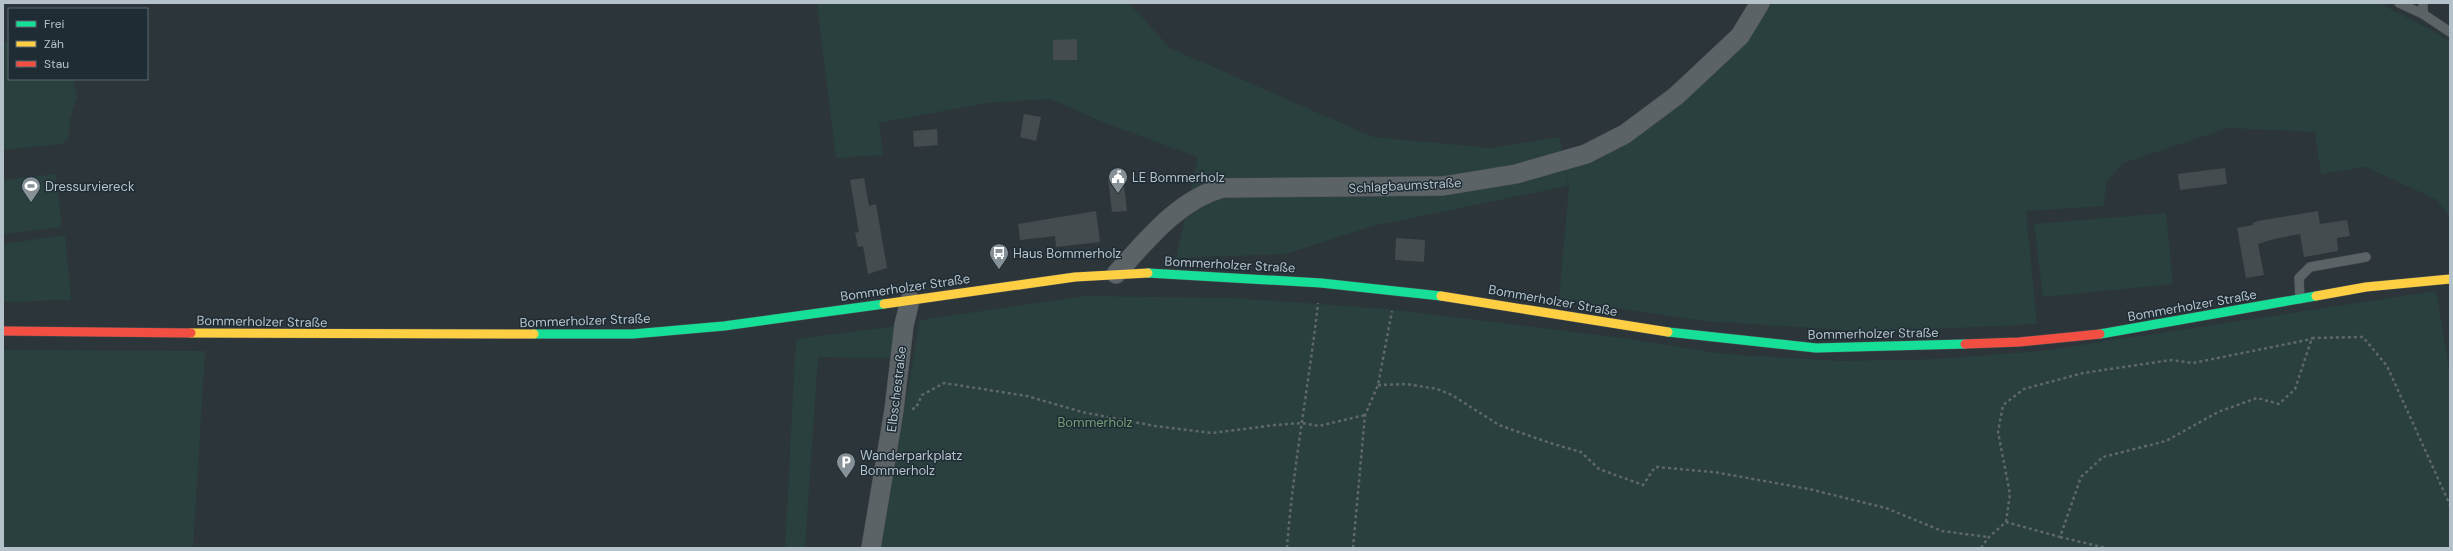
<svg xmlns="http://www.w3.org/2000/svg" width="2453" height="551" font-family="'DM Sans',sans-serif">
	<rect width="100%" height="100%" fill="#2c3539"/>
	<!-- green -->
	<g fill="#29403e">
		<polygon points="817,3 1129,3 1170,48 1373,137 1491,148 1560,137 1568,186 1373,226 1286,254 1176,258 1198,157 1105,123 1050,99 987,103 879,123 883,155 836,158"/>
		<polygon points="1764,3 2379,3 2437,33 2450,42 2450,218 2437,200 2366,167 2321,174 2315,132 2228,128 2123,163 2106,183 2104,206 2026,211 2037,324 1872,332 1704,321 1559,300 1569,186 1565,166 1600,155"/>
		<polygon points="3,42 9,42 9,79 73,79 77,97 70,119 68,140 61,144 3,150"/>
		<polygon points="56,174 62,227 3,234 3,180"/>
		<polygon points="2166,213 2173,284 2043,297 2034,224"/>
		<polygon points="65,235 71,300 3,302 3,244"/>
		<polygon points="2436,291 2450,373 2450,548 880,548 920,320 1086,296 1234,298 1387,309 1623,338 1725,354 1840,361 1939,359 2041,351"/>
		<polygon points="904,325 900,358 818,357 805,548 785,548 796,339"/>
		<polygon points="3,350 205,351 193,548 3,548"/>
	</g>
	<!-- building -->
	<g fill="#444c4f">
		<polygon points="1077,39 1077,60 1053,60 1053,40"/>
		<polygon points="1024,114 1041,117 1036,141 1020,137"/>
		<polygon points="937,129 938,145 914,147 913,131"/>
		<polygon points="2225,168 2227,184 2180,190 2178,174"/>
		<polygon points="1123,177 1127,211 1112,212 1108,178"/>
		<polygon points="864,178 869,206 876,204 887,268 868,274 863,246 858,247 855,233 859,232 850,180"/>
		<polygon points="1096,211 1100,242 1056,247 1055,236 1020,240 1018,224"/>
		<polygon points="2318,211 2320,224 2347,220 2350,236 2337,238 2338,251 2304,257 2300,234 2274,239 2258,244 2264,275 2246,278 2237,228 2253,225 2253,223 2258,221"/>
		<polygon points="1396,238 1425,240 1424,262 1395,260"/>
	</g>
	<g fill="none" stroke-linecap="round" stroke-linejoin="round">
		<!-- lane casing -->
		<g stroke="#4a5054" stroke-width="10">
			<g id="lane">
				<polyline points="2399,3 2423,14 2450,32"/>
				<polyline points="2423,3 2423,14"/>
				<polyline points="2300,299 2299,278 2310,267 2366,257"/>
			</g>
		</g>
		<!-- street casing -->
		<g stroke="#4a5054" stroke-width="20">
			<g id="street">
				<path d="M1116,274C1146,241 1178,200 1222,188L1443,186L1516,174L1586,154L1625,134L1676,96L1740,36L1760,3"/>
				<polyline points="871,548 894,410 904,325 910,300"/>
			</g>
		</g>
		<!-- fast casing -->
		<g stroke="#4a5054" stroke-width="10">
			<g id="fast">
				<polyline points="1148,273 1321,283 1441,296"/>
				<polyline points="1668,332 1816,348 1965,344"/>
				<polyline points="534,334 633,334 724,326 884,304"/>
				<polyline points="2100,334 2316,296"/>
			</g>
		</g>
		<!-- slow casing -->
		<g stroke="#4a5054" stroke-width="10">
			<g id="slow">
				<polyline points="1441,296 1668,332"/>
				<polyline points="2316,296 2366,287 2450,279"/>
				<polyline points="884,304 1075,277 1148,273"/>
				<polyline points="191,333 534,334"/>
			</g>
		</g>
		<!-- jam casing -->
		<g stroke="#4a5054" stroke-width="10">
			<g id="jam">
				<polyline points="3,331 191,333"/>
				<polyline points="1965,344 2019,342 2100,334"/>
			</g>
		</g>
		<!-- path -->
		<g stroke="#5f676b" stroke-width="2.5" stroke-dasharray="3 3" stroke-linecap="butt">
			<polyline points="1378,385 1407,384 1437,389 1452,395 1499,425 1550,443 1581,452 1599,469 1643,485 1655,467 1714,472 1809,489 1886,508 1942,531 1988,537"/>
			<polyline points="912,409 916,408 922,395 944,383 1027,396 1082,412 1155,426 1212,433 1275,425 1302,423 1319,426 1365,415"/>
			<polyline points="2006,522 2010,494 1998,432 2003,405 2024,389 2083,373 2171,360 2193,363 2312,339"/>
			<polyline points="2060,537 2106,548"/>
			<path d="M1287,548C1293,466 1309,385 1318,303"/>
			<polyline points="1353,548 1365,415 1378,385 1392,311"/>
			<polyline points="1981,548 1988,538 2006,522 2060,537 2081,477 2103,457 2166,441 2218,412 2257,398 2279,404 2295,389 2312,338 2363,337 2387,366 2450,505"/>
		</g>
		<!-- lane -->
		<use href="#lane" stroke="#5c6367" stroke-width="9"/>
		<!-- street -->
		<use href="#street" stroke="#5c6367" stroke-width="19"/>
		<!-- fast -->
		<use href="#fast" stroke="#16e098" stroke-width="9"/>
		<!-- slow -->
		<use href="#slow" stroke="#ffcf43" stroke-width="9"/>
		<!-- jam -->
		<use href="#jam" stroke="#f24e42" stroke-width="9"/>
	</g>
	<!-- icons -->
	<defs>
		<g id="civic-pin" transform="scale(1)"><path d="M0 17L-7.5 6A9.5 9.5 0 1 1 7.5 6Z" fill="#869197" stroke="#1f2c34"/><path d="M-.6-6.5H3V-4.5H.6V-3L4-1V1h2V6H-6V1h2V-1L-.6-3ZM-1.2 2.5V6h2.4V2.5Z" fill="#fff"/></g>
		<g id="stadium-pin" transform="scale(1)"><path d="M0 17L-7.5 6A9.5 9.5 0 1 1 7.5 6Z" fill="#869197" stroke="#1f2c34"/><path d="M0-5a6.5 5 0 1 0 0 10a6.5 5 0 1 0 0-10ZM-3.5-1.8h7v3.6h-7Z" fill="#fff"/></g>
		<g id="bus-pin" transform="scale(1)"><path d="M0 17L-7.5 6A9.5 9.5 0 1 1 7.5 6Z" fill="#869197" stroke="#1f2c34"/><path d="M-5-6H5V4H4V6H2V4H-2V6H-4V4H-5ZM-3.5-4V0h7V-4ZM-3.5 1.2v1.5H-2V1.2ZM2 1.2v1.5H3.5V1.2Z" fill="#fff"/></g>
		<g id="parking-pin" transform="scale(1)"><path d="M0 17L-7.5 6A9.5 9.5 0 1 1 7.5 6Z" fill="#869197" stroke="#1f2c34"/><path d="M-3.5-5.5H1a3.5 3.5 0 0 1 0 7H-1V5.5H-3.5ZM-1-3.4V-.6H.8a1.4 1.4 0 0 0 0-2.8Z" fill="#fff"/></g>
	</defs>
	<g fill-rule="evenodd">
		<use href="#civic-pin" x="1118" y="177"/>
		<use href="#stadium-pin" x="31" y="186"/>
		<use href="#bus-pin" x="999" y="253"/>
		<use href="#parking-pin" x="846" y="462"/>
	</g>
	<g text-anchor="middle" stroke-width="3" stroke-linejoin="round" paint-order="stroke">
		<!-- poi labels -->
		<g font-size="13" fill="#b6c2ca" stroke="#1f2c34" text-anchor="start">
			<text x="1132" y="182">LE Bommerholz</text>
			<text x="45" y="191">Dressurviereck</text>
			<text x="1013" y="258">Haus Bommerholz</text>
			<text x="860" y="460">Wanderparkplatz<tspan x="860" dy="15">Bommerholz</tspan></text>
		</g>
		<!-- street labels -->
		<g font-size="13" fill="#b6c2ca" stroke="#1f2c34">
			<text transform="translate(1405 185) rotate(-3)" y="5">Schlagbaumstraße</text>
			<text transform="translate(1230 264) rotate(3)" y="5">Bommerholzer Straße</text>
			<text transform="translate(905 287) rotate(-8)" y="5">Bommerholzer Straße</text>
			<text transform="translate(1553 300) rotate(10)" y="5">Bommerholzer Straße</text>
			<text transform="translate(2192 305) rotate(-10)" y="5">Bommerholzer Straße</text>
			<text transform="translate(585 320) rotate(-2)" y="5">Bommerholzer Straße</text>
			<text transform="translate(262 321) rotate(1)" y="5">Bommerholzer Straße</text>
			<text transform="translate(1873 333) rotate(-1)" y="5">Bommerholzer Straße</text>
			<text transform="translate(896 389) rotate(-83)" y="5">Elbschestraße</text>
		</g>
		<!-- park labels -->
		<g font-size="13" fill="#759f76" stroke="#1f2c34">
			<text x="1095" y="427">Bommerholz</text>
		</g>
	</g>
	<!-- border -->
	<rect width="2453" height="551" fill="none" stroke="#b6c2ca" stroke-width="8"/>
	<!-- legend -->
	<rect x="8" y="8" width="140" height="72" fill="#1f2c34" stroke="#5b6870"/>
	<rect x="16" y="21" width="20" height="6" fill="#16e098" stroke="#5b6870"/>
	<text x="44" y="28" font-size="12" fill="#b6c2ca">Frei</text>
	<rect x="16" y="41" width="20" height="6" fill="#ffcf43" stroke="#5b6870"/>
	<text x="44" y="48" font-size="12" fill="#b6c2ca">Zäh</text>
	<rect x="16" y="61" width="20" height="6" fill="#f24e42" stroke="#5b6870"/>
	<text x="44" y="68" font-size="12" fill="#b6c2ca">Stau</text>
</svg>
